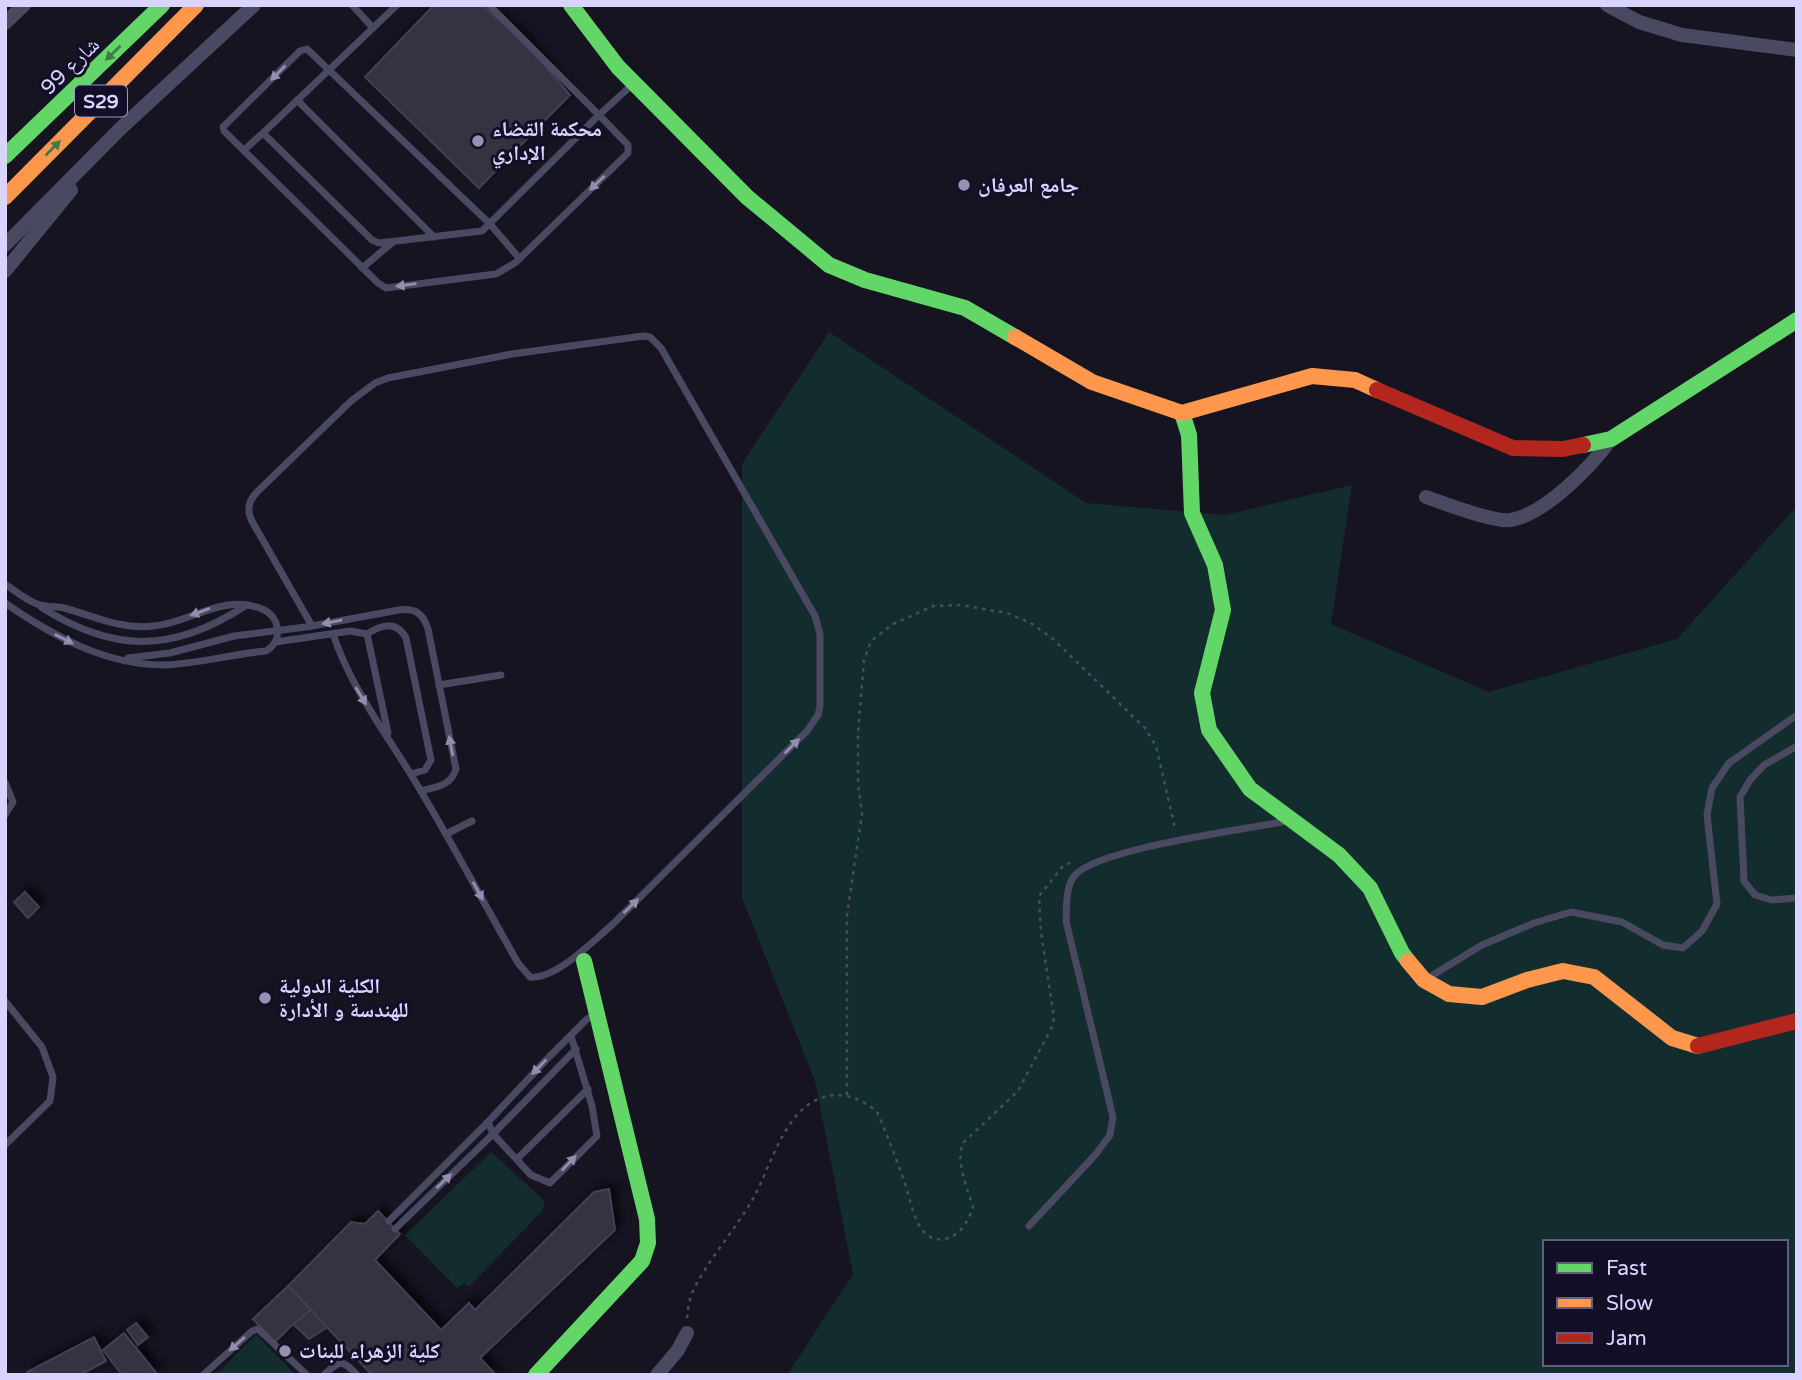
<svg xmlns="http://www.w3.org/2000/svg" width="1802" height="1380" font-family="'Varela Round','Noto Naskh Arabic',sans-serif">
	<defs>
		<filter id="shadow"><feDropShadow dx="6" dy="-6" stdDeviation="3.5" flood-color="#0009"/></filter>
	</defs>
	<rect width="100%" height="100%" fill="#161421"/>
	<!-- green -->
	<g fill="#132c2d" fill-rule="evenodd">
		<path d="M829,332L1086,503L1225,515L1352,485L1331,624L1489,692L1677,639L1797,506V1375H787L853,1274L815,1081L742,898V464ZM1545,1242H1786V1364H1545Z"/>
		<polygon points="491,1152 545,1201 542,1211 469,1287 464,1283 457,1288 405,1235"/>
		<polygon points="256,1334 296,1375 207,1375 220,1371"/>
	</g>
	<!-- building -->
	<g fill="#343243" stroke="#433f54" stroke-width="2" filter="url(#shadow)">
		<polygon points="434,5 481,5 522,39 570,95 479,188 365,77"/>
		<polygon points="25,892 39,907 28,918 14,902"/>
		<polygon points="609,1189 615,1230 480,1358 496,1375 372,1375 288,1286 351,1222 365,1224 378,1211 400,1234 375,1260 441,1330 469,1303 475,1310 594,1192"/>
		<polygon points="288,1286 311,1310 293,1324 275,1342 253,1319"/>
		<polygon points="311,1310 327,1327 309,1339 293,1324"/>
		<polygon points="136,1323 148,1337 138,1345 127,1330"/>
		<polygon points="124,1333 158,1375 122,1375 103,1350"/>
		<polygon points="94,1337 106,1361 80,1375 29,1375 27,1372"/>
	</g>
	<g fill="none" stroke-linecap="round" stroke-linejoin="round">
		<!-- path -->
		<g stroke="#44505f" stroke-width="2.5" stroke-dasharray="3.5 5" stroke-linecap="butt">
			<polyline points="847,1095 847,915 862,814 858,784 858,733 864,660 871,641 893,624 933,606 961,605 1007,613 1031,623 1053,639 1145,728 1156,746 1175,828"/>
			<path d="M687,1318C688,1309 689,1299 693,1291C709,1258 736,1229 754,1197C773,1162 788,1095 838,1095C852,1095 867,1103 877,1112C887,1134 895,1156 903,1178C910,1195 912,1220 925,1233C932,1240 942,1241 951,1237C962,1232 969,1219 973,1208C968,1189 954,1160 964,1142L1018,1091L1052,1027L1054,1018L1041,932L1039,896L1063,866L1074,861"/>
		</g>
		<!-- lane -->
		<g stroke="#4a4962" stroke-width="7">
			<polyline points="352,5 373,28"/>
			<polyline points="397,5 263,133 372,240 379,243 482,231 599,115 489,5"/>
			<polyline points="297,100 434,237"/>
			<polyline points="244,150 263,133"/>
			<polyline points="519,258 490,224 307,49 300,51 223,127 224,131 378,283 386,288 496,274 515,263 628,153 628,145 599,115 634,83"/>
			<polyline points="362,268 393,242"/>
			<path d="M5,584C15,591 26,600 37,604C45,607 55,606 64,608C94,616 121,630 153,626C190,623 223,593 262,609C281,617 283,641 266,651C232,654 198,664 164,665C105,665 53,636 5,603"/>
			<path d="M41,607C113,653 173,653 245,606"/>
			<path d="M312,626L253,523C246,510 248,501 258,491L351,401L375,383L388,378L512,354L643,336L650,337L661,348L815,616L820,634V706L818,715L807,731L613,924C594,940 556,980 530,977L518,963C482,900 448,835 410,773C382,728 350,685 333,634"/>
			<path d="M367,634C381,625 396,620 406,638L431,760L425,770L411,774"/>
			<polyline points="367,634 388,733"/>
			<polyline points="276,642 350,631 367,634"/>
			<path d="M128,658L170,653L234,636L306,627L399,610C415,608 423,613 428,629L456,769C451,786 436,787 421,791"/>
			<polyline points="439,685 501,675"/>
			<polyline points="1797,746 1764,765 1750,780 1740,797 1744,881 1755,895 1772,900 1797,898"/>
			<polyline points="5,782 13,802 5,815"/>
			<polyline points="446,834 472,821"/>
			<polyline points="1428,978 1482,945 1534,923 1571,912 1622,922 1663,945 1683,948 1702,931 1717,904 1707,815 1712,788 1729,763 1797,715"/>
			<polyline points="5,1001 42,1047 53,1077 50,1101 5,1145"/>
			<polyline points="488,1122 493,1134 531,1175 550,1183 597,1136 592,1106 571,1036"/>
			<polyline points="517,1159 588,1089"/>
			<polyline points="389,1221 488,1122 546,1060 587,1019 596,1014"/>
			<path d="M1029,1226L1096,1154L1110,1135L1113,1117L1066,921C1067,906 1065,887 1075,875C1099,848 1247,829 1288,821"/>
			<polyline points="395,1229 493,1134 576,1049"/>
			<polyline points="203,1375 252,1331 258,1329 307,1375"/>
			<path d="M324,1375C340,1360 342,1359 357,1375"/>
		</g>
		<!-- street -->
		<g stroke="#4a4962" stroke-width="14">
			<polyline points="1607,5 1639,22 1682,35 1797,50"/>
			<polyline points="5,23 24,5"/>
			<polyline points="5,245 120,129 254,5"/>
			<polyline points="5,271 71,190"/>
			<path d="M1426,497C1443,503 1496,523 1511,520C1545,514 1591,467 1611,439"/>
			<polyline points="657,1375 678,1350 687,1333"/>
		</g>
		<!-- fast -->
		<g stroke="#63d668" stroke-width="16">
			<polyline points="571,5 618,67 747,197 829,265 865,280 965,308 1015,337"/>
			<polyline points="5,156 162,5"/>
			<polyline points="1182,413 1189,435 1192,513 1215,565 1223,610 1202,693 1209,730 1250,789 1339,855 1370,888 1402,953 1408,961"/>
			<polyline points="1583,445 1611,439 1797,320"/>
			<polyline points="536,1375 642,1261 648,1243 647,1219 584,961"/>
		</g>
		<!-- slow -->
		<g stroke="#ff974d" stroke-width="16">
			<polyline points="5,197 196,5"/>
			<polyline points="1015,337 1092,382 1182,413 1312,376 1355,380 1377,390"/>
			<polyline points="1408,961 1424,980 1449,994 1482,997 1527,980 1563,971 1594,977 1672,1038 1698,1046"/>
		</g>
		<!-- jam -->
		<g stroke="#b3261e" stroke-width="16">
			<polyline points="1377,390 1513,448 1563,449 1583,445"/>
			<polyline points="1698,1046 1797,1021"/>
		</g>
	</g>
	<!-- one-way arrows -->
	<defs><path id="oneway-solid" d="M-6-.8H1V-3.2L6.5 0L1 3.2V.8H-6Z" transform="scale(1.75)"/></defs>
	<g fill="#3f7c4a">
		<use href="#oneway-solid" transform="translate(113 53) rotate(136)"/>
		<use href="#oneway-solid" transform="translate(53 148) rotate(-45)"/>
	</g>
	<g fill="#928eb0">
		<use href="#oneway-solid" transform="translate(278 73) rotate(135)"/>
		<use href="#oneway-solid" transform="translate(597 183) rotate(136)"/>
		<use href="#oneway-solid" transform="translate(406 285) rotate(173)"/>
		<use href="#oneway-solid" transform="translate(200 612) rotate(160)"/>
		<use href="#oneway-solid" transform="translate(332 622) rotate(169)"/>
		<use href="#oneway-solid" transform="translate(64 639) rotate(27)"/>
		<use href="#oneway-solid" transform="translate(361 696) rotate(59)"/>
		<use href="#oneway-solid" transform="translate(451 746) rotate(-101)"/>
		<use href="#oneway-solid" transform="translate(792 746) rotate(-45)"/>
		<use href="#oneway-solid" transform="translate(478 891) rotate(61)"/>
		<use href="#oneway-solid" transform="translate(631 906) rotate(-44)"/>
		<use href="#oneway-solid" transform="translate(539 1067) rotate(134)"/>
		<use href="#oneway-solid" transform="translate(569 1163) rotate(-46)"/>
		<use href="#oneway-solid" transform="translate(444 1181) rotate(-44)"/>
		<use href="#oneway-solid" transform="translate(237 1344) rotate(138)"/>
	</g>
	<!-- markers -->
	<g fill="#9591b1" stroke="#130f26" stroke-width="2.5">
		<circle cx="478" cy="141" r="7"/>
		<circle cx="964" cy="185" r="7"/>
		<circle cx="265" cy="998" r="7"/>
		<circle cx="285" cy="1351" r="7"/>
	</g>
	<g text-anchor="middle" stroke-width="6" stroke-linejoin="round" paint-order="stroke">
		<!-- shield labels -->
		<rect fill="#130f26" stroke="#9e99be" stroke-width="2" x="75" y="85.5" width="52" height="31" rx="5"/>
		<g font-size="19" font-weight="bold" fill="#d9d4ff">
			<text x="101" y="108">S29</text>
		</g>
		<!-- street labels -->
		<g font-size="21" fill="#d9d4ff" stroke="#130f26">
			<text transform="translate(70 66) rotate(-44)" y="7">99 شارع</text>
		</g>
		<!-- poi labels -->
		<g font-size="21" font-weight="bold" fill="#d9d4ff" stroke="#130f26" text-anchor="start">
			<text x="492" y="136">محكمة القضاء<tspan x="492" dy="24">الإداري</tspan></text>
			<text x="978" y="192">جامع العرفان</text>
			<text x="279" y="993">الكلية الدولية<tspan x="279" dy="24">للهندسة و الأدارة</tspan></text>
			<text x="299" y="1358">كلية الزهراء للبنات</text>
		</g>
	</g>
	<!-- border -->
	<rect width="1802" height="1380" fill="none" stroke="#d9d4ff" stroke-width="14"/>
	<!-- legend -->
	<rect x="1543" y="1240" width="245" height="126" fill="#130f26" stroke="#625e7d" stroke-width="2"/>
	<rect x="1557" y="1263" width="35" height="10" fill="#63d668" stroke="#625e7d" stroke-width="2"/>
	<text x="1606" y="1275" font-size="21" fill="#d9d4ff">Fast</text>
	<rect x="1557" y="1298" width="35" height="10" fill="#ff974d" stroke="#625e7d" stroke-width="2"/>
	<text x="1606" y="1310" font-size="21" fill="#d9d4ff">Slow</text>
	<rect x="1557" y="1333" width="35" height="10" fill="#b3261e" stroke="#625e7d" stroke-width="2"/>
	<text x="1606" y="1345" font-size="21" fill="#d9d4ff">Jam</text>
</svg>
